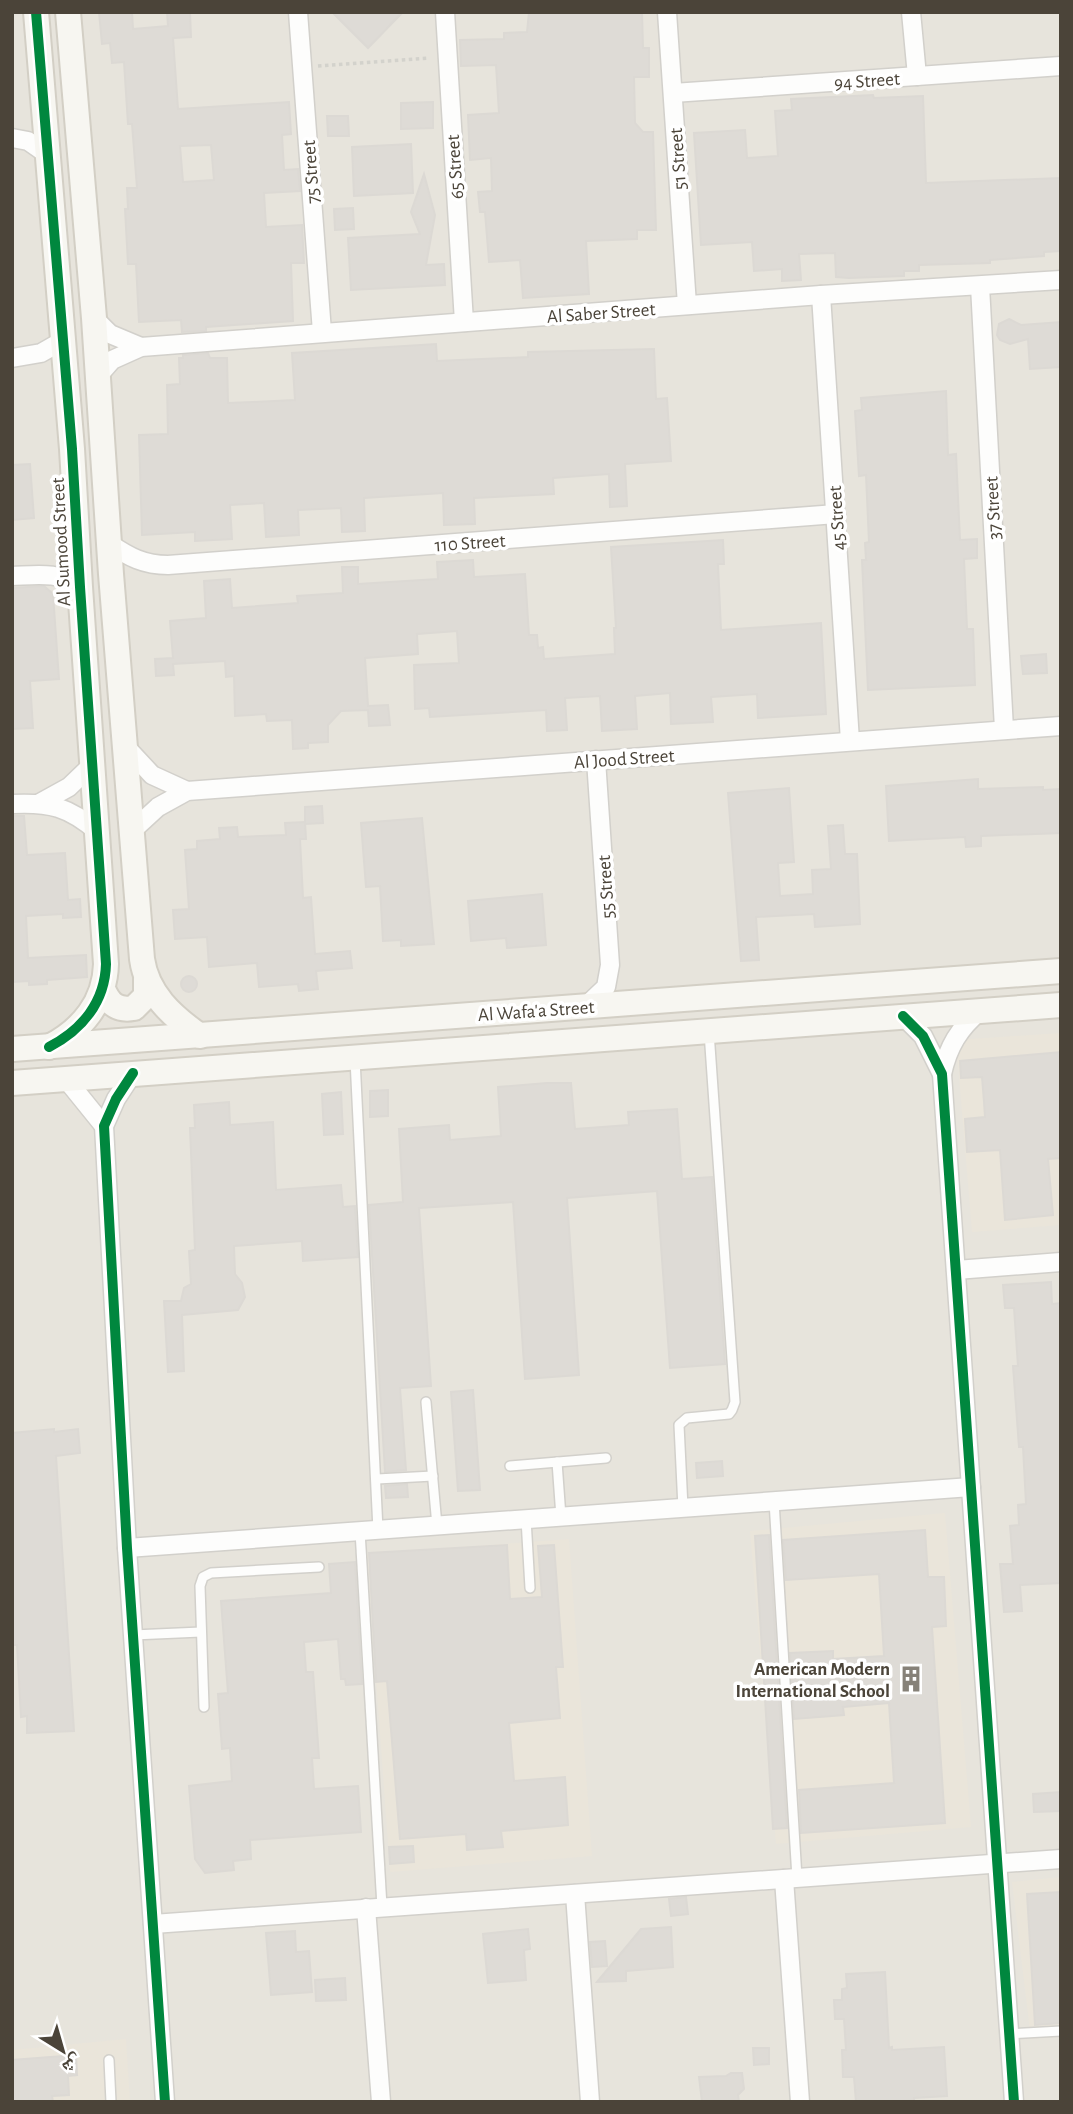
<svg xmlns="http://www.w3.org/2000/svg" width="1073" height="2114" font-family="'Alegreya Sans','Noto Naskh Arabic',sans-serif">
	<rect width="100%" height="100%" fill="#f4f2ee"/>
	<!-- residential -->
	<rect fill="#e7e4dc" x="12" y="12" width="1049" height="2090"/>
	<!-- education -->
	<g fill="#eae5da">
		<polygon points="1061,1033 1061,1225 972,1232 956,1040"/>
		<polygon points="945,1513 971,1827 776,1844 750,1531"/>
		<polygon points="569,1539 592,1856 390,1872 367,1554"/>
		<polygon points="1061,1877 1061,2037 1031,2039 1012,1882"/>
		<polygon points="126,2039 130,2102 12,2102 12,2050"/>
	</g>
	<!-- building -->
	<g fill="#dedbd6" stroke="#dcd9d4" stroke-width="2" fill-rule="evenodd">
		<path d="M99,12H132L133,29L168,26L167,12H190L191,37L173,38L178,109L289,102L291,134L282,135L284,170L298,169L300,191L264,193L266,227L302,225L304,263H291L293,321L206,327V331L182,332L181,320L139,322L136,264H128L125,209H128L127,188H137L132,124H128L124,62L112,63L110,43L102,44ZM211,145L214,180L183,182L180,146Z"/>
		<polygon points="332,12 403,12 368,48"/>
		<polygon points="529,12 642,12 643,48 649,48 649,77 634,77 635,123 643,132 653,132 656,230 637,230 637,239 586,241 589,294 523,298 520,260 489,262 485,212 480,212 478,192 492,191 491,158 470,160 468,115 499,113 496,65 461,66 460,40 504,39 504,33 527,32"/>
		<polygon points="873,95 874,98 923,96 926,183 1061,178 1061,251 1044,252 1044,256 990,260 990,263 919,265 919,271 904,271 904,276 849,278 836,277 835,253 799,254 801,280 782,281 782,269 754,271 752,242 701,245 694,133 745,130 747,158 778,156 775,111 792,110 791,99"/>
		<polygon points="433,102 433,128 401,129 401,103"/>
		<polygon points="327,116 348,116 349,136 328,136"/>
		<polygon points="411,144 413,193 354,196 352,147"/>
		<polygon points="424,174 435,215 426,265 444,264 445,285 351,290 348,238 420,234 411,212"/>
		<polygon points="353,208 354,229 335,230 334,209"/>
		<polygon points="1009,319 1021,325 1061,322 1061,367 1030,369 1028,339 1010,344 1000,340 997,335 999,324"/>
		<polygon points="436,344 437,361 528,357 528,352 654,349 656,399 667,398 671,461 625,464 627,506 610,507 609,474 553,478 554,494 474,498 475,524 444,525 443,493 364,498 365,531 342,532 341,508 298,510 299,535 266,537 264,503 230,505 232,539 195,541 195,532 142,535 139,435 168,434 167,385 180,384 179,358 183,358 183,355 208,353 210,358 227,358 228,403 253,402 295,400 292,353"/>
		<polygon points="946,391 948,455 956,454 960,540 977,539 977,558 964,559 967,629 973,629 975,685 868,690 862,560 866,560 865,543 869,542 866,475 859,476 855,411 862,410 861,398"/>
		<polygon points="30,464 34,518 12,520 12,465"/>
		<polygon points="723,540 724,564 718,564 721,630 821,623 826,714 758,718 757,694 711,697 713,722 671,724 670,693 635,696 637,729 602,731 600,696 565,698 567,730 547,731 546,710 430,717 429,708 415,709 414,665 459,663 457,631 417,634 418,654 365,658 368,706 388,705 390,725 369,726 368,710 341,711 328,725 328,742 308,743 308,748 293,749 292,720 267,721 266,714 235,716 234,676 226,677 225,661 173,664 174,675 156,676 155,659 173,658 170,621 206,618 204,581 230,579 232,608 298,603 297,596 343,593 342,567 358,567 358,584 438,579 437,562 473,560 474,577 525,574 529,635 537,635 538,648 543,647 544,659 615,654 614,628 616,628 611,547"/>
		<polygon points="44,586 53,594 59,679 30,681 33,728 12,729 12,588"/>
		<polygon points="1046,654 1047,673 1023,674 1021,656"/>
		<polygon points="978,779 978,789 1043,787 1043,790 1061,789 1061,833 981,836 981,846 966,847 965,837 889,841 886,786"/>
		<polygon points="789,788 794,862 778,863 780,896 813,894 812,870 831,869 828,826 843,825 845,854 857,854 860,924 815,927 814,914 756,917 759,960 741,961 728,793"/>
		<polygon points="322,806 323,823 305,824 305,807"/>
		<polygon points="12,816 24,816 27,855 65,853 68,900 80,899 81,917 63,918 63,914 26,916 28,958 86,955 87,977 47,980 47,984 29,985 29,981 12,982"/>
		<polygon points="422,818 434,944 401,946 401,940 383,941 380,886 366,887 361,823"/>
		<polygon points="305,822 306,839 300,839 303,898 311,897 315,954 350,951 352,968 316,971 318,989 299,991 298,984 259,987 257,963 209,967 207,937 175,939 173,910 189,909 185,850 197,849 197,841 220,839 219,828 237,827 238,837 286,835 285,823"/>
		<polygon points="542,894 546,945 507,948 506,938 471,941 468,901"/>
		<circle cx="189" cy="984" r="8"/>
		<polygon points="1061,1052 1061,1158 1048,1159 1053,1215 1005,1220 1000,1150 967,1152 965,1119 985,1117 984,1102 982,1077 961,1078 960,1061"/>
		<polygon points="547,1083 571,1083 575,1129 629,1125 628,1112 677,1109 682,1179 712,1177 725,1364 670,1368 657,1191 567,1198 579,1375 525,1379 513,1202 419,1208 431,1386 400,1388 406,1470 385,1472 369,1205 403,1202 399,1129 449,1125 450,1140 501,1136 498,1087"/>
		<polygon points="388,1090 388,1116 370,1117 370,1091"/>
		<polygon points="341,1092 343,1134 324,1135 322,1094"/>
		<polygon points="229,1102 230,1125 273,1122 276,1190 341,1185 343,1207 355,1206 358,1257 303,1261 302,1241 234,1246 235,1274 242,1283 245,1297 238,1310 182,1315 184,1371 168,1372 164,1301 181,1301 184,1288 191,1284 189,1251 195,1250 190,1128 195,1128 194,1105"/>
		<polygon points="1051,1282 1052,1304 1061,1303 1061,1583 1020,1585 1022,1611 1004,1612 1000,1564 1013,1564 1010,1526 1019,1525 1018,1505 1026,1504 1023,1447 1019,1447 1013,1366 1018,1366 1014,1308 1005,1308 1003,1285"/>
		<polygon points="473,1390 480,1490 458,1491 451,1392"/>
		<polygon points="54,1429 54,1432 78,1429 80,1453 56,1456 74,1731 27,1733 27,1716 21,1717 17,1645 12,1645 12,1433"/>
		<polygon points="722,1461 723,1476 697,1478 696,1463"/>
		<polygon points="407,1484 408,1497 386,1498 385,1486"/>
		<polygon points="925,1530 928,1577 944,1577 946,1626 932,1627 945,1823 801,1833 799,1790 894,1783 889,1703 843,1707 844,1715 794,1719 790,1653 833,1651 833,1659 884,1656 879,1574 786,1580 783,1540"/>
		<polygon points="769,1535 787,1828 773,1829 755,1536"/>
		<polygon points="507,1545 510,1599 542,1597 538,1546 554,1545 563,1667 556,1667 560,1718 509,1723 514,1781 565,1777 568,1825 501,1831 503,1847 467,1850 466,1834 400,1839 387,1681 376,1682 369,1553"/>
		<polygon points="355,1562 362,1684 346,1685 345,1679 341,1679 338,1639 304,1642 306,1672 313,1672 319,1758 312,1758 314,1789 358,1786 361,1832 250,1840 251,1859 233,1861 234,1870 205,1873 195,1859 189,1786 232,1781 230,1748 222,1749 218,1694 228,1693 221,1601 331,1593 329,1564"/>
		<polygon points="1061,1792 1061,1811 1034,1812 1033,1794"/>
		<polygon points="413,1846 414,1862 390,1864 389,1847"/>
		<polygon points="1061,1892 1061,2023 1035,2025 1027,1894"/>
		<polygon points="686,1897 688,1914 671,1916 669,1899"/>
		<polygon points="671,1927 673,1967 626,1971 626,1981 597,1982 641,1929"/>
		<polygon points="528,1929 530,1949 524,1950 526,1980 488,1983 483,1934"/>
		<polygon points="295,1931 296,1952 309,1951 312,1992 271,1995 266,1933"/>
		<polygon points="605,1941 607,1966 592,1967 590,1942"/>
		<polygon points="885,1972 889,2048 892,2047 892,2050 944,2047 947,2096 914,2098 914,2101 856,2102 854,2077 843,2077 842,2050 846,2050 844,2019 835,2019 834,2000 842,2000 842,1989 847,1988 846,1974"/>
		<polygon points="345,1978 346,2000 316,2001 315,1980"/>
		<polygon points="753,2048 769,2048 769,2064 754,2065"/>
		<polygon points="76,2055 77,2075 68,2076 69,2095 52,2096 53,2102 12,2102 12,2060"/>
		<polygon points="731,2073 742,2073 744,2089 738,2095 739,2102 702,2102 699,2077 726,2076"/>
	</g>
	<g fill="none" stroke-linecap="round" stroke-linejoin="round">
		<!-- lane casing -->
		<g stroke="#d2d0cb" stroke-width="12">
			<g id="lane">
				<polyline points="355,1059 378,1530"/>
				<polyline points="426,1402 437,1526"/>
				<polyline points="557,1462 561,1517"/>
				<polyline points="510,1466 606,1458"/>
				<polyline points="377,1479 433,1476"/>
				<polyline points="774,1501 797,1878"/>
				<polyline points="683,1508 679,1425 687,1418 729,1414 732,1410 735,1402 709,1032"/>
				<polyline points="526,1519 530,1588"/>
				<polyline points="360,1531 382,1907"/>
				<polyline points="133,1635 201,1632"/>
				<polyline points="204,1707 200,1586 203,1577 211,1573 319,1567"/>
				<polyline points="1009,2034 1061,2031"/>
				<polyline points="109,2060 111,2102"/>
			</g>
		</g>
		<!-- street casing -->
		<g stroke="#d2d0cb" stroke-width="21">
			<g id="street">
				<polyline points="298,12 322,332"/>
				<polyline points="445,12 464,322"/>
				<polyline points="667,12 687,305"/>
				<polyline points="911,12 917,76"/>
				<polyline points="673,93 1061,66"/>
				<polyline points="12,138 28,141 48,155"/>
				<polyline points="980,286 1004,729"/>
				<polyline points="821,295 850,741"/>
				<polyline points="94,318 110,334 141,347"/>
				<polyline points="12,358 41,353 62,341"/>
				<polyline points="98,376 112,360 141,347 821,295 1061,280"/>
				<path d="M110,544C129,557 144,565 168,565L836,514"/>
				<path d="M12,576C37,575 59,571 80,587"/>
				<polyline points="126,747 152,775 187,791"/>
				<polyline points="40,803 69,787 93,764"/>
				<path d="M12,804C50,802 69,807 98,832"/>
				<polyline points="133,830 158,807 187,791 1061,726"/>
				<polyline points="586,1006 606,987 610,965 596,760"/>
				<polyline points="903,1016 923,1036 942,1074 1014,2102"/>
				<polyline points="133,1073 116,1099 104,1126 127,1548 165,2102"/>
				<path d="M942,1074C948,1047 959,1028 981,1010"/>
				<polyline points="66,1079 104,1126"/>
				<polyline points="956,1270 1061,1262"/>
				<polyline points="127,1548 971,1487"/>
				<polyline points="784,1879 800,2102"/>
				<polyline points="575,1894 590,2102"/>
				<polyline points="366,1908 381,2102"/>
				<polyline points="153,1924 1061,1859"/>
			</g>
		</g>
		<!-- secondary casing -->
		<g stroke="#d3cfc5" stroke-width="28">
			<g id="secondary">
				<path d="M36,12L72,449L80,587L106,964C105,1002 82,1030 49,1047"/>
				<path d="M68,12L94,318L111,574L142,959C147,994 172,1016 200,1036"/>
				<path d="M103,989C109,1004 117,1011 134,1008L146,996V980"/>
				<polyline points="12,1049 1061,971"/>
				<polyline points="12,1083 1061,1005"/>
			</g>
		</g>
		<!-- path -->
		<polyline stroke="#d3d2cc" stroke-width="3.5" stroke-dasharray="3.5 3.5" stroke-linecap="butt" points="318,66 429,58"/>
		<!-- lane -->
		<use href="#lane" stroke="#fdfdfc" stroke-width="9"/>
		<!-- street -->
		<use href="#street" stroke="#fdfdfc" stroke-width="18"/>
		<!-- secondary -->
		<use href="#secondary" stroke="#f7f6f1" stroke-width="24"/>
		<!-- cycleway casing -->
		<g stroke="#fff" stroke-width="15">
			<g id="cycleway">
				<path d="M36,12L72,449L80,587L106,964C105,1002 82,1030 49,1047"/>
				<polyline points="903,1016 923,1036 942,1074 1014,2102"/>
				<polyline points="133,1073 116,1099 104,1126 127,1548 165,2102"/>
			</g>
		</g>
		<!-- cycleway -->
		<use href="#cycleway" stroke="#00873e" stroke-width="10"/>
	</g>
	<!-- icons -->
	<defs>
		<g id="building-bare" transform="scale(2.1)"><path d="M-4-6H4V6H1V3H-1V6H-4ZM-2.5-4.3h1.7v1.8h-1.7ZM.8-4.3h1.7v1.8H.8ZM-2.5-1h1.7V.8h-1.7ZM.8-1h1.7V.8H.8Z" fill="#868178" stroke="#fff" stroke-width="2.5" paint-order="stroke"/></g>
	</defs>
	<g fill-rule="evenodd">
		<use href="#building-bare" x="911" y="1679"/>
	</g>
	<g text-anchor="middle" stroke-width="7" stroke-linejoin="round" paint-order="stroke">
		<!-- street labels -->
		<g font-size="19" fill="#4b4439" stroke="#fff">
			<text transform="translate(867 80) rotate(-4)" y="7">94 Street</text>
			<text transform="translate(677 159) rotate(-94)" y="7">51 Street</text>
			<text transform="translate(454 167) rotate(-94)" y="7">65 Street</text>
			<text transform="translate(310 172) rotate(-94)" y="7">75 Street</text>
			<text transform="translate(601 312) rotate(-4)" y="7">Al Saber Street</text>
			<text transform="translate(992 508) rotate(-93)" y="7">37 Street</text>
			<text transform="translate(836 518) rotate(-94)" y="7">45 Street</text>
			<text transform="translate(60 542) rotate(-93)" y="7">Al Sumood Street</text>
			<text transform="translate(470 542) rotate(-4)" y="7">110 Street</text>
			<text transform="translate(624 758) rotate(-4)" y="7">Al Jood Street</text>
			<text transform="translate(605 887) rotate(-94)" y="7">55 Street</text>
			<text transform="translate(536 1010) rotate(-4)" y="7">Al Wafa'a Street</text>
		</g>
		<!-- poi labels -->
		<g font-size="19" font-weight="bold" fill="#4b4439" stroke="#fff" text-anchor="end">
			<text x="890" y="1675">American Modern<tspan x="890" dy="22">International School</tspan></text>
		</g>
	</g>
	<!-- border -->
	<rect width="1073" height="2114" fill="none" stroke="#4b4439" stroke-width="28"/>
	<!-- north arrow -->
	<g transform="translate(63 2051) rotate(143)" stroke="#ffffff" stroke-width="5" paint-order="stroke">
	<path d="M0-5L12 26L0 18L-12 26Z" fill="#4b4439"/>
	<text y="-10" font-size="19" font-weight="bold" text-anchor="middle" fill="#4b4439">ش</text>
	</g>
</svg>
